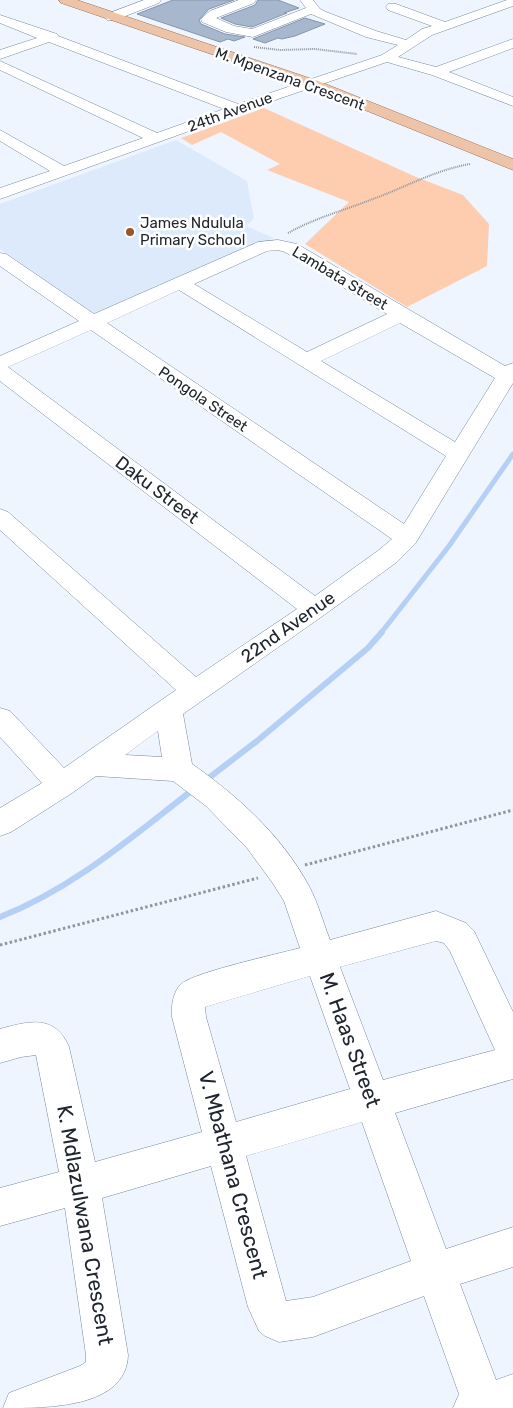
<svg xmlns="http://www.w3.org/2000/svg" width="513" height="1408" font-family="Rubik,sans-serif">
	<rect width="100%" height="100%" fill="#eef5ff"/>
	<!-- built -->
	<polygon fill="#ddeafc" points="176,140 247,181 254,219 246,226 274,238 93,314 0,249 0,204"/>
	<!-- green -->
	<polygon fill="#fecdb0" points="264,108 416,177 463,195 489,224 487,266 407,307 305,244 349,202 267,170 280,164 221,132 192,145 181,138"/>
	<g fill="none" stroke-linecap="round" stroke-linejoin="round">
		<!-- stream-far1 -->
		<polyline stroke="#b4d0f6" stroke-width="5" points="381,633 449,546 513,454"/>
		<!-- stream -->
		<g stroke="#b4d0f6" stroke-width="6">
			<polyline points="206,780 257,741 368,648 382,632"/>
			<path d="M0,917C72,889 129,839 190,792"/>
		</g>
	</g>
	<!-- building -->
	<g fill="#a7b8ce" stroke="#8595ab">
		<polygon points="173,0 234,0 209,9 199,20 201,24 225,34 245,37 234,41 228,39 220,42 137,14"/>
		<polygon points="258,0 278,0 299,8 284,13 287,13 252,27 235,24 221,18 255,5"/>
		<polygon points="305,18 325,24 295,36 282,39 278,38 265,43 253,39"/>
	</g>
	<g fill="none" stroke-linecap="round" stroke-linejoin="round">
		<!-- minor casing -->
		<g stroke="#78889e" stroke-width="1">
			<g id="minor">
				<polygon points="144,0 161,0 159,3 115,20 107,20 105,17 107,14"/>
				<polygon points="239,0 256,0 254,3 216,18 234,26 252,29 306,8 300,0 313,0 320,9 326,12 376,31 406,40 422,29 432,26 388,10 386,7 388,4 396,4 445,22 507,0 513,0 513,6 432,35 398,57 436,67 513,39 513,48 449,72 513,97 513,106 432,75 387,62 281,98 0,199 0,188 50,171 0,141 0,130 64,166 143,138 0,70 0,61 157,133 224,109 49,42 0,59 0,50 37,38 0,23 0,15 57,34 58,36 238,104 382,55 398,45 366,37 311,14 253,37 226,32 202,22 201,19 210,11"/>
				<path d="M278,240L297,244L505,366L513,363V383L415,544L397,562L324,615L183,714L192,764C239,797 281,835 309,886C318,903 323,922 330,940L436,911L466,923L474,931L513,1012V1079L395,1113L446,1249L513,1227V1267L460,1284L496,1380L513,1374V1408H453L459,1394L424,1296L313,1337L279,1342L265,1336L259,1331L248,1307L211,1166L102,1198L128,1355C126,1408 49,1408 3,1408L9,1393L80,1366L86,1362V1355L65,1208L0,1226V1188L59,1172L36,1055L21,1057L0,1063V1029C29,1021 55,1014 69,1047L95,1162L202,1132L172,1017C171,1006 173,992 181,984C195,972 278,954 300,948L284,901L272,882L247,848L206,806L173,781L96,776L72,793L11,832L0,836V808L42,783L0,737V708L10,711L64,768L176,690L0,530V509L8,512L196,677L297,609L0,381V356L79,321L0,266V253L6,254L94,314L258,242ZM278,250L285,252L387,314L307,352L194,284L267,251ZM179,290L446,456L404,524L107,323ZM400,323L495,378L455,442L321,361ZM91,330L392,539L379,550L315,596L8,367ZM158,731L162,757L125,755ZM436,941L444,943L450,951L495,1050L383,1080L340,967ZM310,976L350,1089L236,1122L206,1017L205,1007ZM362,1122L411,1261L313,1297L286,1301L246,1156Z"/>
			</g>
		</g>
		<!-- major casing -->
		<g stroke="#9e7359" stroke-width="1">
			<polygon id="major" points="59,0 77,0 318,81 513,159 513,170 308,87 61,3"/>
		</g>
		<!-- path-far1 -->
		<g stroke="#9096a0" stroke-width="2" stroke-dasharray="1 1" stroke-linecap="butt">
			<polyline points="254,47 280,50 315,49 357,54"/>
			<path d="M288,233C315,218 345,210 373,199C406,187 435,170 470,164"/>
		</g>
		<!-- path -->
		<g stroke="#9096a0" stroke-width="3" stroke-dasharray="2.5 2.5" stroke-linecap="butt">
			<polyline points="305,865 513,810"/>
			<polyline points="0,945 258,878"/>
		</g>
		<!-- minor -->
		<use href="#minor" fill="#fff" fill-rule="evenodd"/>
		<!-- major -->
		<use href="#major" fill="#eec4a9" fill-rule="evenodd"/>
	</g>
	<!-- markers -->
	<circle fill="#995626" stroke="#fff" stroke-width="2" cx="130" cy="232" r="5"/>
	<g text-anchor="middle" stroke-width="5" stroke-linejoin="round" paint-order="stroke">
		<!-- far-street labels -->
		<g font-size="15" fill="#20262f" stroke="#fff">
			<text transform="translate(290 79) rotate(20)" y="5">M. Mpenzana Crescent</text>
			<text transform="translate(230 112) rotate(-20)" y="5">24th Avenue</text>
			<text transform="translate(340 278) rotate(31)" y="5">Lambata Street</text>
			<text transform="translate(203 399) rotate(34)" y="5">Pongola Street</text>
		</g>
		<!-- far-poi labels -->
		<g font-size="15" fill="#20262f" stroke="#fff" text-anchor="start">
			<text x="140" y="228">James Ndulula<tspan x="140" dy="17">Primary School</tspan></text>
		</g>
		<!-- street labels -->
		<g font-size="18" fill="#20262f" stroke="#fff">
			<text transform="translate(157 490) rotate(37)" y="6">Daku Street</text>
			<text transform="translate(288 627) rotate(-35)" y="6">22nd Avenue</text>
		</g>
		<!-- near-street labels -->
		<g font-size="21" fill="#20262f" stroke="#fff">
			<text transform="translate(350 1040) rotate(70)" y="7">M. Haas Street</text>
			<text transform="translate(233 1175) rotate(75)" y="7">V. Mbathana Crescent</text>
			<text transform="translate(85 1225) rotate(80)" y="7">K. Mdlazulwana Crescent</text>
		</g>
	</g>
</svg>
